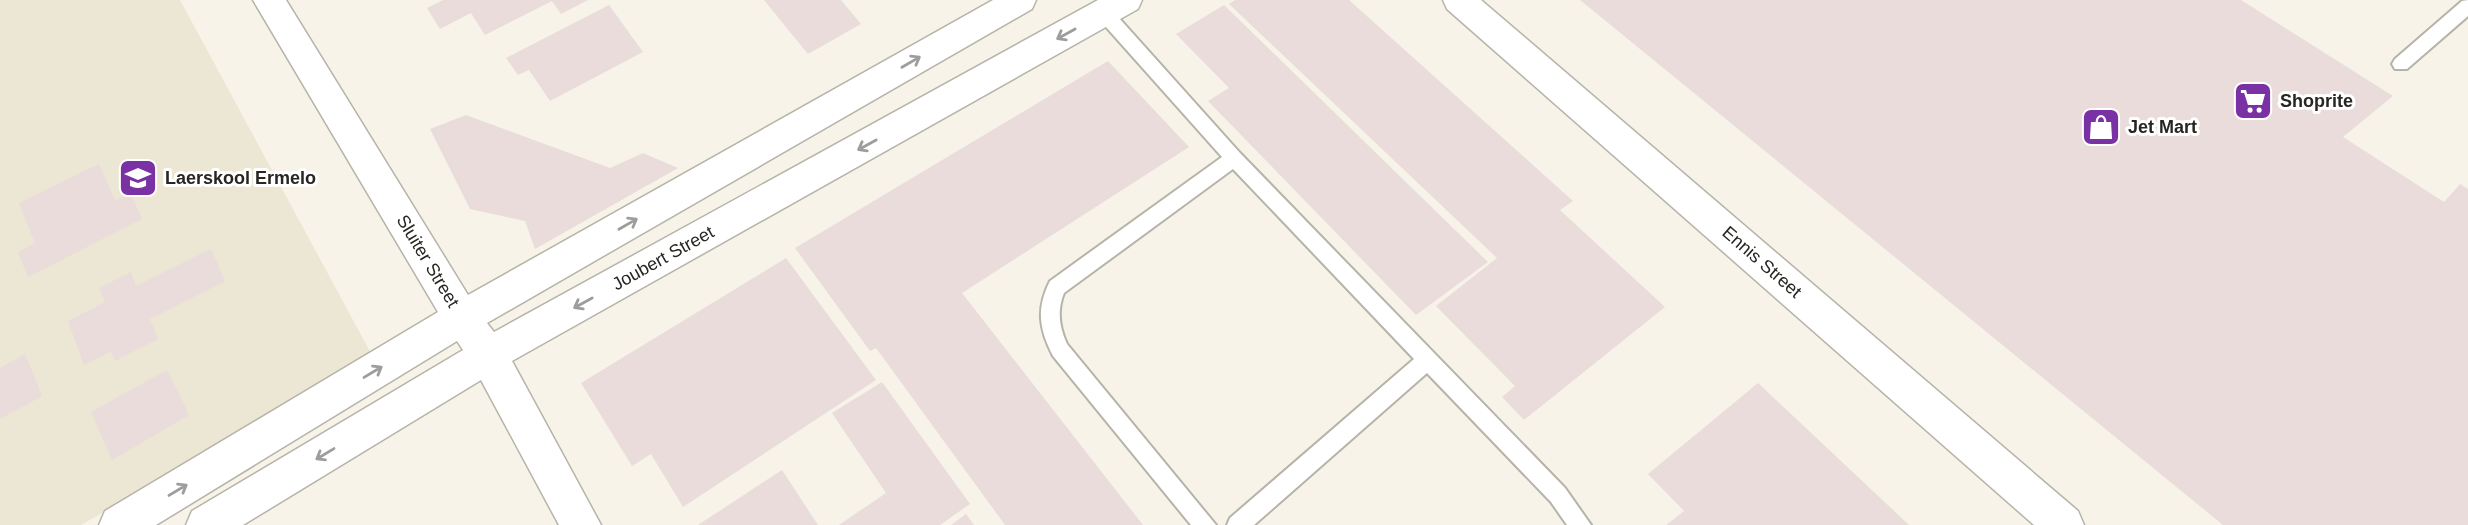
<svg xmlns="http://www.w3.org/2000/svg" width="2468" height="525" font-family="Helvetica,sans-serif">
	<rect width="100%" height="100%" fill="#f7f3e8"/>
	<!-- built -->
	<polygon fill="#ece6d4" points="0,0 180,0 373,357 81,525 0,525"/>
	<!-- building -->
	<g fill="#e9dcdb">
		<polygon points="443,0 588,0 561,14 552,1 485,35 471,13 440,29 427,8"/>
		<polygon points="764,0 841,0 861,24 808,54"/>
		<polygon points="1235,0 1349,0 1573,201 1560,210 1665,307 1524,420 1502,397 1515,386 1436,306 1497,258 1229,4"/>
		<polygon points="1580,0 2241,0 2393,96 2343,137 2444,202 2460,184 2468,189 2468,525 2223,525"/>
		<polygon points="609,5 643,52 550,101 529,70 518,75 506,58"/>
		<polygon points="1224,5 1488,262 1416,315 1208,101 1229,88 1176,34"/>
		<polygon points="1108,61 1189,147 962,293 1143,525 1005,525 876,348 870,351 795,248"/>
		<polygon points="466,115 610,168 643,153 678,168 535,249 525,221 470,209 430,129"/>
		<polygon points="99,164 115,201 130,193 142,219 28,277 18,252 35,243 19,203"/>
		<polygon points="211,249 225,281 150,319 158,339 115,361 111,351 84,365 68,321 105,302 99,288 131,272 136,286"/>
		<polygon points="786,258 876,380 683,507 651,454 632,466 581,383"/>
		<polygon points="25,354 42,396 0,419 0,368"/>
		<polygon points="167,370 189,415 112,460 91,412"/>
		<polygon points="882,382 970,504 940,525 839,525 886,493 832,413"/>
		<polygon points="1758,383 1909,525 1666,525 1684,511 1648,474"/>
		<polygon points="782,470 818,525 698,525"/>
		<polygon points="966,514 974,525 951,525"/>
	</g>
	<g fill="none" stroke-linecap="round" stroke-linejoin="round">
		<!-- lane casing -->
		<g stroke="#b6b3a8" stroke-width="4">
			<g id="lane">
				<polygon points="2468,0 2468,16 2407,69 2395,69 2392,64 2395,59 2462,1"/>
				<path d="M1104,6L1110,8L1240,153L1565,488L1591,525H1567L1551,502L1427,373L1254,525H1227L1230,518L1414,359L1233,169L1064,293C1057,310 1059,327 1067,344L1216,525H1191L1053,356C1039,329 1036,309 1050,281L1222,157L1098,18L1095,13L1098,8Z"/>
			</g>
		</g>
		<!-- street casing -->
		<g stroke="#b6b3a8" stroke-width="3">
			<g id="street">
				<polygon points="253,0 286,0 468,295 993,0 1036,0 1032,9 487,323 494,332 1098,0 1142,0 1138,9 512,361 601,525 559,525 481,380 243,525 186,525 192,511 463,350 457,341 156,525 99,525 105,511 438,312"/>
				<polygon points="1443,0 1481,0 2078,511 2084,525 2034,525 1447,9"/>
			</g>
		</g>
		<!-- lane -->
		<use href="#lane" fill="#fff" fill-rule="evenodd"/>
		<!-- street -->
		<use href="#street" fill="#fff" fill-rule="evenodd"/>
	</g>
	<!-- one-way arrows -->
	<defs><path id="oneway-shaft" d="M-6 0H5M1.5-3L5.5 0L1.5 3" fill="none" stroke-width="1.6" stroke-linecap="round" stroke-linejoin="round" transform="scale(1.75)"/></defs>
	<g stroke="#9e9d9c">
		<use href="#oneway-shaft" transform="translate(1066 34) rotate(151)"/>
		<use href="#oneway-shaft" transform="translate(911 62) rotate(-30)"/>
		<use href="#oneway-shaft" transform="translate(867 145) rotate(151)"/>
		<use href="#oneway-shaft" transform="translate(628 224) rotate(-30)"/>
		<use href="#oneway-shaft" transform="translate(583 303) rotate(151)"/>
		<use href="#oneway-shaft" transform="translate(373 372) rotate(-31)"/>
		<use href="#oneway-shaft" transform="translate(325 454) rotate(149)"/>
		<use href="#oneway-shaft" transform="translate(178 490) rotate(-31)"/>
	</g>
	<!-- icons -->
	<defs>
		<g id="supermarket-square" transform="scale(2.0125)"><rect x="-9" y="-9" width="18" height="18" rx="4" fill="#7931a4" stroke="#fff"/><path d="M-6-5.5h2.5l.6 2H6L4.5 2H-2.5L-4.4-4H-6ZM-1.5 3.2a1.3 1.3 0 1 0 .1 0ZM3 3.2a1.3 1.3 0 1 0 .1 0Z" fill="#fff"/></g>
		<g id="shop-square" transform="scale(2.0125)"><rect x="-9" y="-9" width="18" height="18" rx="4" fill="#7931a4" stroke="#fff"/><path d="M-5-2.5h2.3a2.7 3.5 0 0 1 5.4 0H5L5.5 6h-11ZM-1.5-2.5h3a1.5 2.3 0 0 0-3 0Z" fill="#fff"/></g>
		<g id="school-square" transform="scale(2.0125)"><rect x="-9" y="-9" width="18" height="18" rx="4" fill="#7931a4" stroke="#fff"/><path d="M0-5L7-2L0 1L-7-2ZM-4 1L0 2.5L4 1V4Q0 6-4 4Z" fill="#fff"/></g>
	</defs>
	<g fill-rule="evenodd">
		<use href="#supermarket-square" x="2253" y="101"/>
		<use href="#shop-square" x="2101" y="127"/>
		<use href="#school-square" x="138" y="178"/>
	</g>
	<g text-anchor="middle" stroke-width="6" stroke-linejoin="round" paint-order="stroke">
		<!-- poi labels -->
		<g font-size="18" font-weight="bold" fill="#272622" stroke="#fff" text-anchor="start">
			<text x="2280" y="107">Shoprite</text>
			<text x="2128" y="133">Jet Mart</text>
			<text x="165" y="184">Laerskool Ermelo</text>
		</g>
		<!-- street labels -->
		<g font-size="18" fill="#272622" stroke="#fff">
			<text transform="translate(663 258) rotate(-29)" y="6">Joubert Street</text>
			<text transform="translate(428 261) rotate(59)" y="6">Sluiter Street</text>
			<text transform="translate(1762 262) rotate(41)" y="6">Ennis Street</text>
		</g>
	</g>
</svg>
